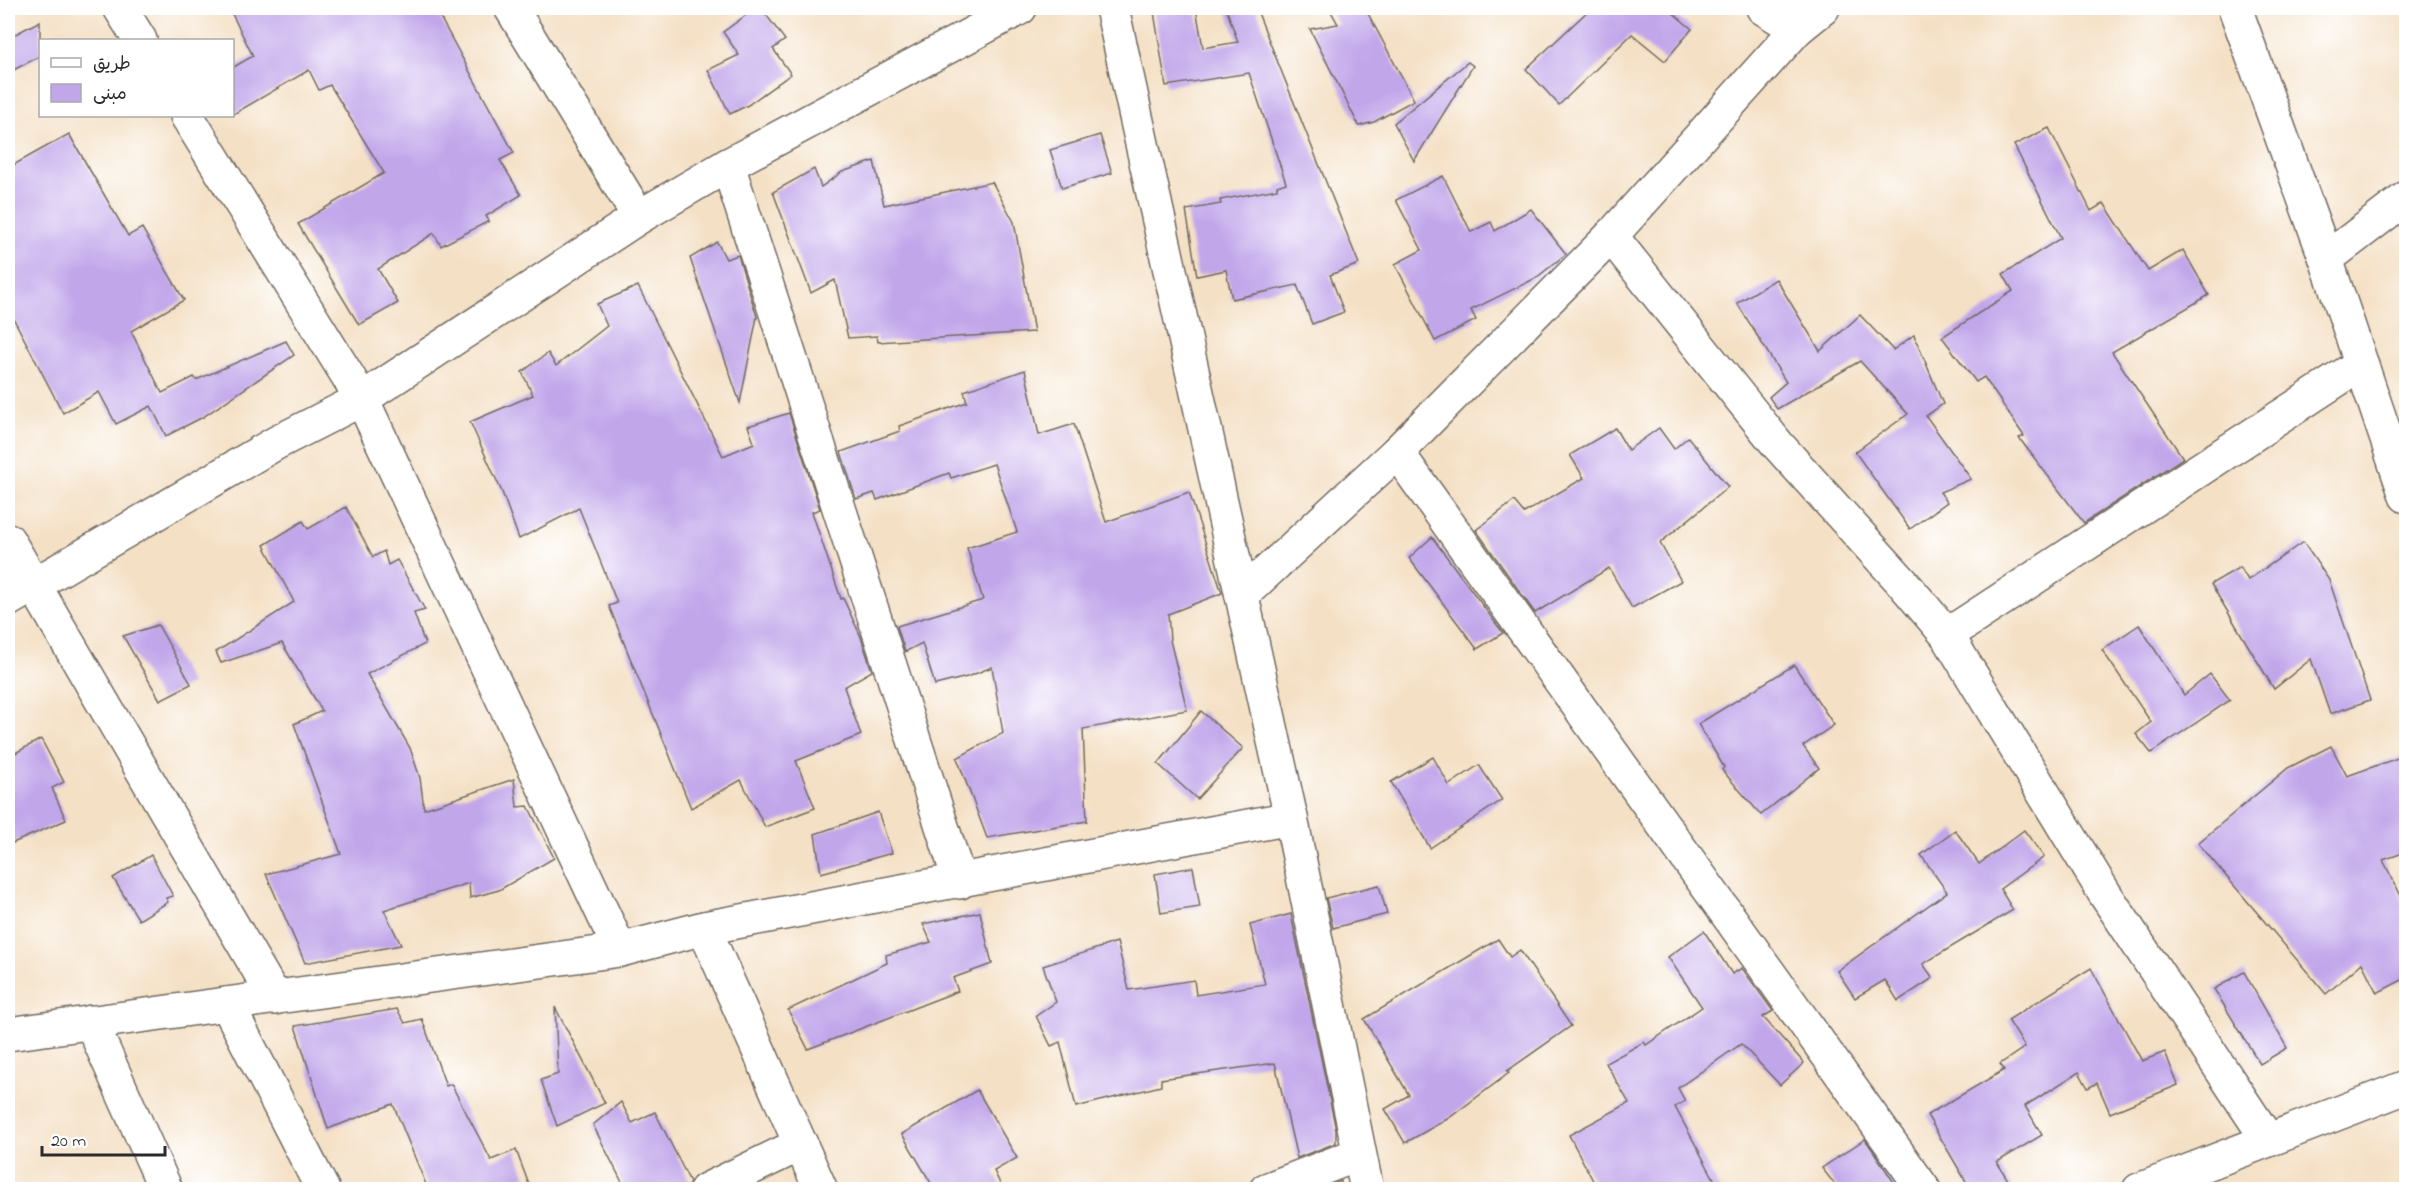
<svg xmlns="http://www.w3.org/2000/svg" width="2414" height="1197" font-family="'Indie Flower','Playpen Sans Arabic',sans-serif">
	<rect width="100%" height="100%" fill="#fff"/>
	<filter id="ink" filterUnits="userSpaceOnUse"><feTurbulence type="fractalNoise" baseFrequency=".0167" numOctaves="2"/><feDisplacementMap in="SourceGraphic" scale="12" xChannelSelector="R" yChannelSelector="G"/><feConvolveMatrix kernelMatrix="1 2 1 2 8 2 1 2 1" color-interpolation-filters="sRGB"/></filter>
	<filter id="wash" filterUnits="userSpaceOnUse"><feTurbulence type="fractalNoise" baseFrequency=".008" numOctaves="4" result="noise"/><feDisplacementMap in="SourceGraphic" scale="24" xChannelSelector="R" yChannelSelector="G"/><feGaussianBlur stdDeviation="1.35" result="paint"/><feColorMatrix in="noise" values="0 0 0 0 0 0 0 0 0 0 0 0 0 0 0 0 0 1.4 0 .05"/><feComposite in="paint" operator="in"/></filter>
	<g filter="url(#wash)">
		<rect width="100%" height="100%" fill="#f4e0c5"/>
		<g id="blocks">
			<!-- building -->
			<g fill="#c1a6ea">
				<polygon points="229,8 435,8 514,153 500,160 521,195 486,216 489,221 441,246 434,233 378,269 398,303 359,325 298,224 384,173 330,85 319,90 309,70 232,115 232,68 253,56"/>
				<polygon points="756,8 761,8 785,40 773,49 791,74 748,105 730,114 708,70 739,55 723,32"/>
				<polygon points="1186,8 1196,8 1203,48 1238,42 1226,8 1256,8 1359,264 1330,275 1344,312 1312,324 1297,285 1232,299 1226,270 1197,276 1186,210 1221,204 1220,200 1277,189 1277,186 1286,183 1249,73 1166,86 1154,12"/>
				<polygon points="1329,8 1365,8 1414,100 1374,122 1359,126 1310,29 1338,24"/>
				<polygon points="1591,8 1667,8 1692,29 1665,61 1632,34 1559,105 1526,69"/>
				<polygon points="40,21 40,56 8,73 8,38"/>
				<polygon points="1468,62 1473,66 1414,161 1394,123"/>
				<polygon points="2049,128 2091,211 2104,203 2148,271 2183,250 2209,295 2112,352 2183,458 2084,523 2019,438 2024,436 1984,377 1976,382 1942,337 2013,291 2003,274 2061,238 2014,145"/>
				<polygon points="69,134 128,236 142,228 184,300 131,331 162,393 194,377 196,380 286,341 294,355 203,417 166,436 151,406 116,424 99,392 63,413 8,308 8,168"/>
				<polygon points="1100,135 1112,173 1062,188 1050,150"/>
				<polygon points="874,161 884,205 992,182 1014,222 1034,332 878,342 877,336 848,338 835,280 811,293 773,192 814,169 821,187 842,172"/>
				<polygon points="1443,176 1471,232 1491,222 1495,231 1531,209 1566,254 1536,278 1471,310 1476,320 1435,341 1395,264 1422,250 1396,200"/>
				<polygon points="717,242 726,259 738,255 757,317 740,403 690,258"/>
				<polygon points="1776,279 1820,351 1860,315 1893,350 1914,335 1943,404 1926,416 1971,479 1940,492 1947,502 1910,529 1855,452 1908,414 1860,361 1777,409 1769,397 1786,382 1737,303"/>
				<polygon points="638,286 723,456 754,443 748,426 789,413 820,509 812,512 841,599 843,598 861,637 872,671 844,687 861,735 796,761 815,808 765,827 741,780 691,808 609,606 617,603 579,508 519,539 502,492 470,422 533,395 522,372 548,353 556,366 607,326 597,304"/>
				<polygon points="1025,370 1039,435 1074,424 1106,522 1189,492 1222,593 1168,614 1170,640 1187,710 1083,729 1087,821 987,838 957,758 1003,733 992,667 967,677 935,685 922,643 905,652 897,626 983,600 967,548 1017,532 994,464 951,478 949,473 877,500 874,493 856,499 841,452 900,431 899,426 967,402 964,391"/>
				<polygon points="1615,428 1628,450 1659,428 1674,449 1688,437 1728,487 1660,543 1681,581 1632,608 1609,568 1535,613 1476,530 1514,501 1524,513 1584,478 1570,455"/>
				<polygon points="346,507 373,557 384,551 388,565 397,560 425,610 414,613 425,644 367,674 410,748 420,778 424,809 514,779 517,807 528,806 554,858 499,890 470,898 469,883 384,910 401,945 305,963 266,874 341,854 294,724 322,711 282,643 221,663 216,652 294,602 264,545 303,521 308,529"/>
				<polygon points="1432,537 1503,633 1477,649 1409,558"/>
				<polygon points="2303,542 2329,580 2370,700 2330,714 2311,659 2274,689 2211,584 2240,567 2248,580"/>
				<polygon points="158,625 191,684 160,700 123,636"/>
				<polygon points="2139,625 2184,695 2210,674 2230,700 2151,753 2136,734 2151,722 2102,650"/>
				<polygon points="1794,665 1834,725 1803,746 1819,768 1761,815 1722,770 1724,767 1698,724"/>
				<polygon points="1201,711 1243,748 1197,799 1158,764"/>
				<polygon points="41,739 64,782 52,788 66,820 8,845 8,757"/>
				<polygon points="2331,746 2347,776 2406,755 2406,852 2383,860 2406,906 2406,978 2377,993 2362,963 2326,994 2198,843 2288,768"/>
				<polygon points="1433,757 1449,785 1479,765 1502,800 1430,848 1391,782"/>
				<polygon points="878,812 892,853 821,873 815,834"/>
				<polygon points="1955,830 1979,864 2024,830 2044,857 2000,889 2013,910 1923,964 1933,978 1898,1001 1885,980 1855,998 1837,971 1947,892 1921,855"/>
				<polygon points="151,855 173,896 166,898 168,902 139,920 113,878"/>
				<polygon points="1193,867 1200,907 1161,913 1155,874"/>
				<polygon points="1379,885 1387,914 1333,928 1326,898"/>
				<polygon points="980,912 992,964 953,978 958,991 808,1049 788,1010 887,963 886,955 931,942 923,924"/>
				<polygon points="1291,914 1336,1130 1336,1143 1297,1158 1275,1063 1161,1079 1161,1086 1076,1107 1060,1042 1051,1046 1036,1016 1056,1002 1043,966 1117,942 1129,990 1194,980 1196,995 1265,984 1250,925"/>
				<polygon points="1704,931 1732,974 1742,968 1773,1011 1763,1017 1804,1063 1780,1085 1741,1044 1678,1088 1685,1101 1675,1107 1720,1190 1598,1190 1569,1135 1629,1103 1606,1063 1644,1042 1646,1045 1702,1007 1668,957"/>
				<polygon points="1498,939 1510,957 1520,950 1571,1026 1507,1071 1509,1073 1449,1118 1405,1143 1385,1109 1409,1095 1364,1019"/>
				<polygon points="2091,968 2142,1061 2165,1052 2178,1085 2110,1113 2097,1083 2088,1088 2079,1072 2025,1106 2042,1135 1997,1162 2014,1190 1971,1190 1927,1115 2004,1070 2000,1064 2025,1047 2008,1020"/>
				<polygon points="2244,972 2287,1048 2260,1064 2214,989"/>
				<polygon points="555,1007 605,1103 557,1126 541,1080 558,1074"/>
				<polygon points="397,1009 405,1023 422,1019 446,1086 451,1084 491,1160 516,1150 531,1190 423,1190 427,1187 393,1104 328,1129 295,1026"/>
				<polygon points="977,1090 1017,1158 994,1171 1003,1190 935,1190 902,1134"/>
				<polygon points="621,1102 632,1123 655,1112 690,1182 687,1190 626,1190 593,1125"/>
				<polygon points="1865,1139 1876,1155 1899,1190 1839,1190 1822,1168"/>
				<polygon points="1341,1181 1342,1190 1319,1190"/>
			</g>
		</g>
	</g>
	<g filter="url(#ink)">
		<use href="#blocks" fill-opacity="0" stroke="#716a61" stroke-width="1.5"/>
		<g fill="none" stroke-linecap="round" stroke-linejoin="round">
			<!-- minor casing -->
			<g stroke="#716a61" stroke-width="36">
				<g id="minor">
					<polyline points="120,8 140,40"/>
					<polyline points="511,8 639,217"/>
					<polyline points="1112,8 1291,818 1367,1190"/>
					<polyline points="1763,8 1797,29"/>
					<polyline points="2235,8 2326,259 2406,496"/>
					<polyline points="187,116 362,399 620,950"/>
					<polyline points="728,165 960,882"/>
					<polyline points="1611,236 1778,445 1903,583 1947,635 2105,894 2268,1140"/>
					<polyline points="2326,259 2406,198"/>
					<polyline points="1397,452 1924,1190"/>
					<polyline points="8,540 275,998"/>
					<polyline points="1242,595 1397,452 1611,236 1797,29 1823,8"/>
					<polyline points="8,600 276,443 362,399 639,217 728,165 1020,8"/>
					<polyline points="1947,635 2361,364"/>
					<polyline points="704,928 821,1190"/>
					<polyline points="227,1004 323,1190"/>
					<polyline points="91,1022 166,1190"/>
					<polyline points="8,1034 620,950 704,928 1291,818"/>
					<polyline points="706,1190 801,1144"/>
					<polyline points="1266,1190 1359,1154"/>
					<polyline points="2139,1190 2406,1087"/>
				</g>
			</g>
			<!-- minor -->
			<use href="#minor" stroke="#fff" stroke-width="33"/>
		</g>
	</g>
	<!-- margin -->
	<rect width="2414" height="1197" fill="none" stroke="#fff" stroke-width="30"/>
	<!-- legend -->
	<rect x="39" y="39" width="195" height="78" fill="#ffffff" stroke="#aaaaaa" stroke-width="1.5"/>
	<rect x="51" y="58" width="30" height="9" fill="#ffffff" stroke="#aaaaaa" stroke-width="1.5"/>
	<text x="93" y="69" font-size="18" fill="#2b2b2b">طريق</text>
	<rect x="51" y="84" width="30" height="18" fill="#c1a6ea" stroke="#aaaaaa" stroke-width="1.5"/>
	<text x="93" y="99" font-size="18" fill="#2b2b2b">مبنى</text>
	<!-- scale -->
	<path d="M42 1146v9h123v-9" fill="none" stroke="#2b2b2b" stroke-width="3"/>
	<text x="51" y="1146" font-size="18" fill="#2b2b2b" stroke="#ffffff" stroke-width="4.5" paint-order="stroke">20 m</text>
</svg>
